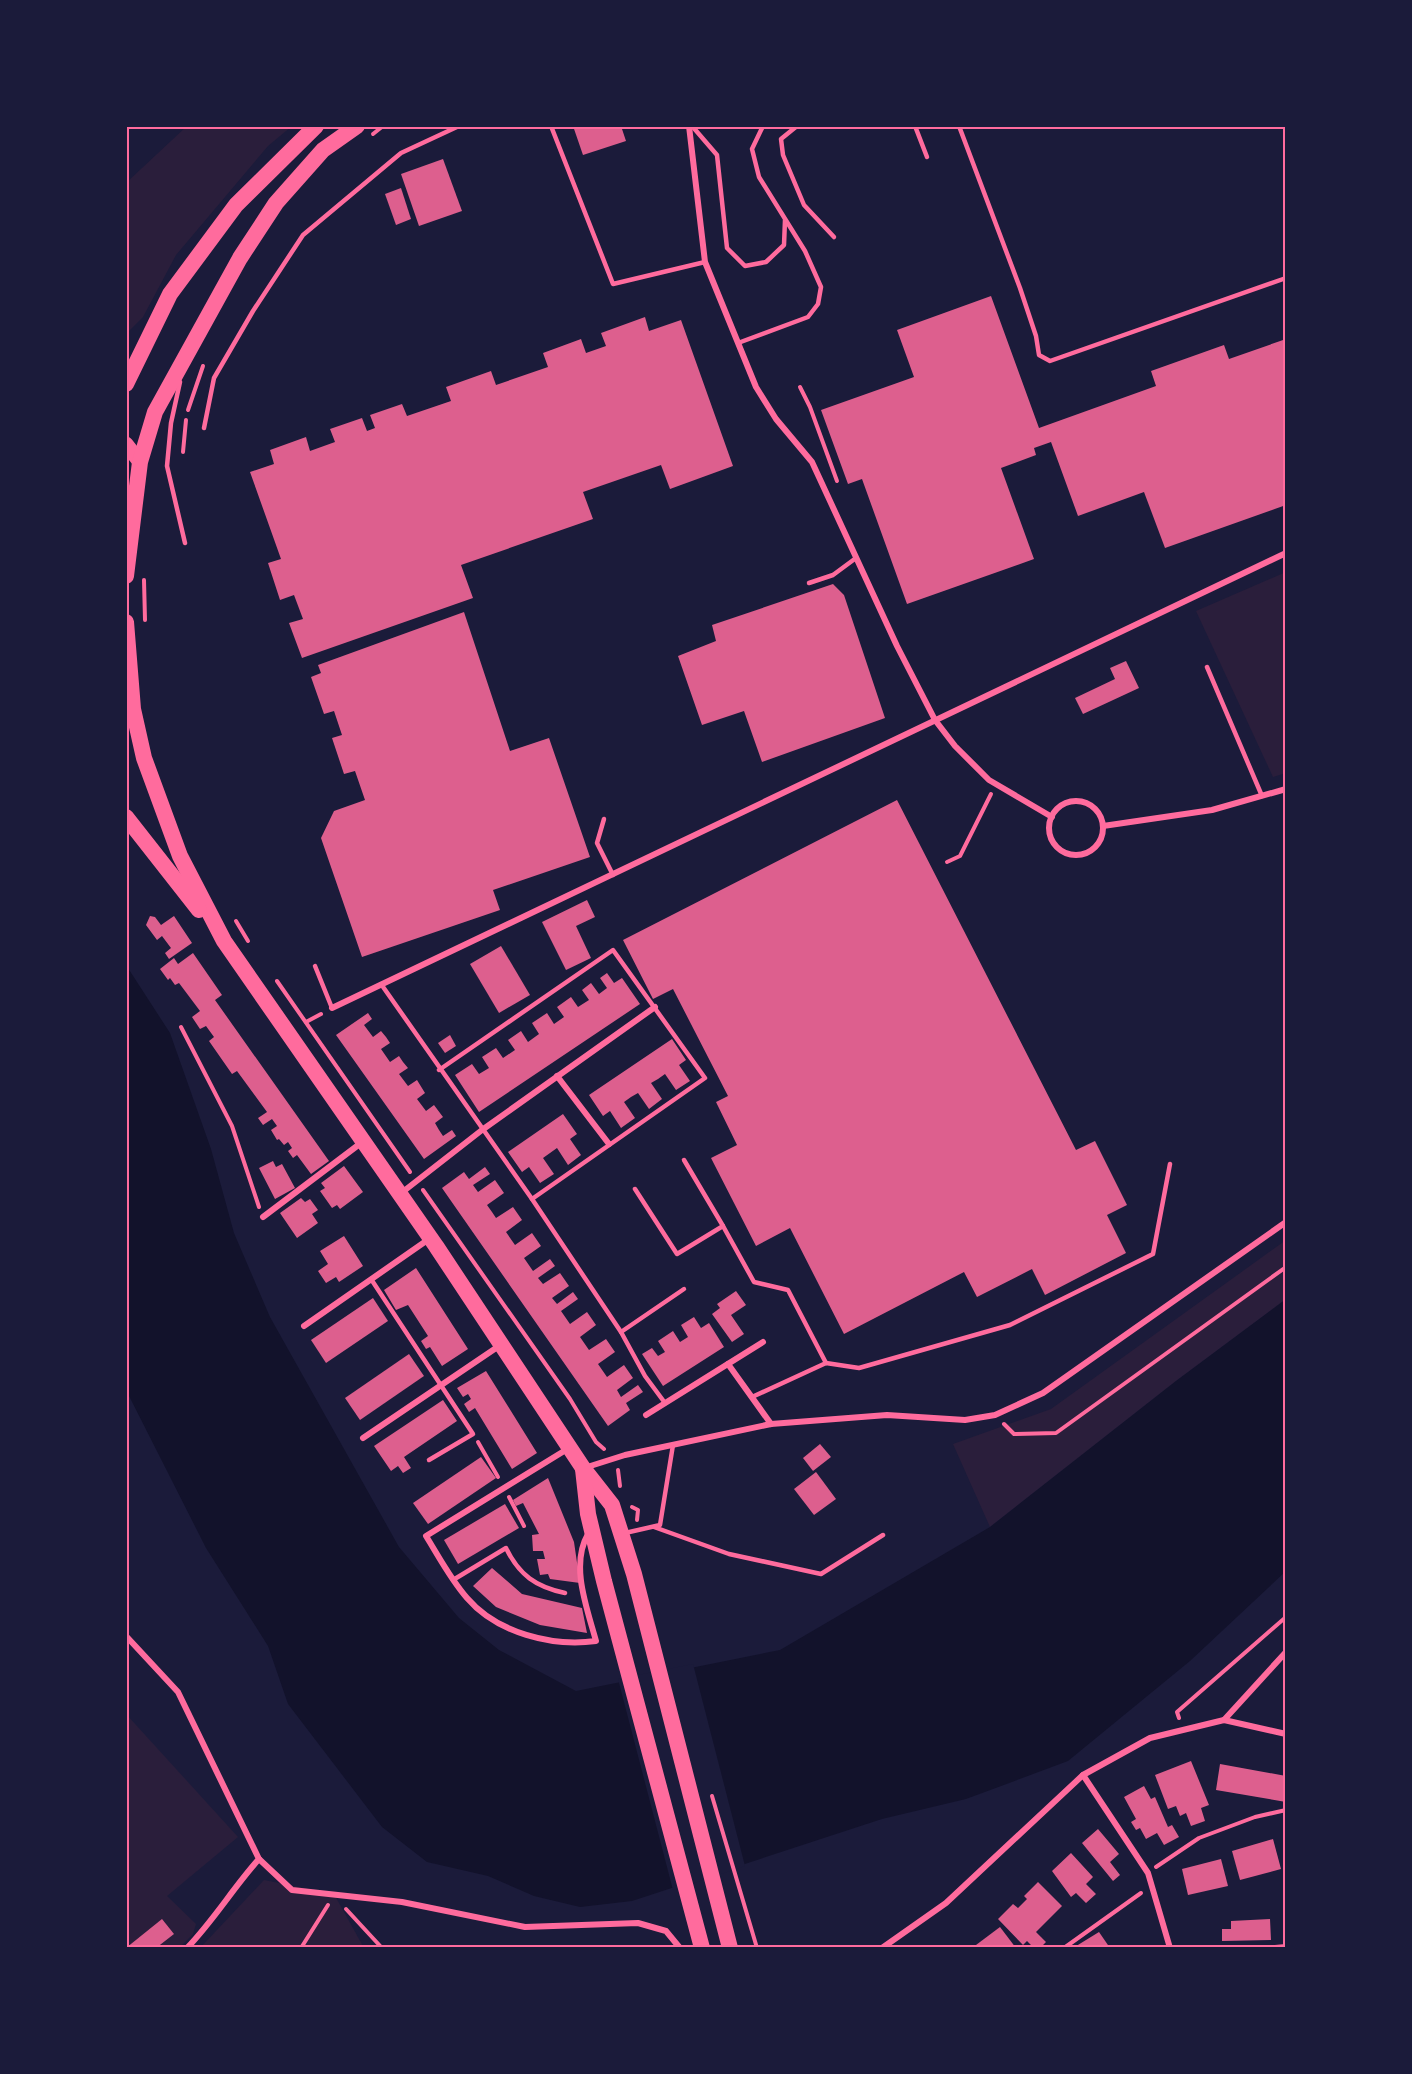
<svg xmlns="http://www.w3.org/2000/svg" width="1412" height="2074" font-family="'Nunito Sans',sans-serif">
	<rect width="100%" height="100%" fill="#1b1b3a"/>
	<!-- green -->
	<g fill="#2a1e3b">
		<polygon points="187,126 292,126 268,146 176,255 143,317 126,334 126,183"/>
		<polygon points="1286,572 1286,773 1273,777 1196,611"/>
		<polygon points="1286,1240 1286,1299 1176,1381 990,1527 953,1444 1051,1409"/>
		<polygon points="126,1714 238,1837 167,1896 196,1924 193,1934 179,1948 126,1948"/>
		<polygon points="264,1880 334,1894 364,1948 200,1948"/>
	</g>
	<!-- water -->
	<polygon fill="#12122b" points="126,965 170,1033 211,1149 234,1233 270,1317 399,1547 459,1618 499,1650 576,1691 780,1650 990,1527 1176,1381 1286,1299 1286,1571 1190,1661 1068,1761 966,1799 882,1819 632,1901 580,1907 534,1896 488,1876 427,1862 382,1827 288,1704 268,1646 206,1548 126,1390"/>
	<!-- pier -->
	<polygon fill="#1b1b3a" points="693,1664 745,1866 673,1890 618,1679"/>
	<!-- building -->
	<g fill="#dd5f8e">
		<polygon points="573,126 621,126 626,141 583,155"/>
		<polygon points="443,159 462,211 419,226 401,174"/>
		<polygon points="401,188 411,219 396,225 385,194"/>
		<polygon points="991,296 1039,428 1156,386 1151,371 1224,345 1229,359 1286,339 1286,505 1165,548 1144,492 1078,516 1051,442 1034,448 1036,455 1001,468 1034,559 907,604 862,479 848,484 821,410 914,377 897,330"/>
		<polygon points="645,317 649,331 681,320 733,466 670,489 661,465 583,492 593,519 461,565 473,598 302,658 289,623 303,619 294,595 280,600 268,563 281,559 250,472 274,464 270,450 306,437 310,451 335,442 330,429 362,418 367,431 375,428 370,415 402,404 407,416 451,401 446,387 491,371 496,385 548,367 543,353 581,339 586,353 606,346 601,333"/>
		<polygon points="833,584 844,595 885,718 762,762 744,711 702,725 678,656 716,641 712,625"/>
		<polygon points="464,612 510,751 549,738 590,857 493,890 500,910 362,957 321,838 334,811 365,800 355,771 344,774 332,738 342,735 334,711 324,714 311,677 321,673 318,665"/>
		<polygon points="1126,661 1139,688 1083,714 1075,698 1115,679 1110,668"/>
		<polygon points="897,800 1076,1150 1095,1141 1127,1205 1107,1215 1126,1253 1045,1295 1032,1269 977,1297 964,1272 844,1334 790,1228 756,1246 711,1158 737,1145 716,1102 728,1096 673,989 653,999 623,940"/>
		<polygon points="587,900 595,917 576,926 591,958 566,970 542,922"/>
		<polygon points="150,916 155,917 161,925 174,916 192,943 169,959 165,953 171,948 162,936 157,940 146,925"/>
		<polygon points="501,946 530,995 499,1013 470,964"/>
		<polygon points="193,953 222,995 215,1000 329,1161 311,1174 297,1155 293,1158 288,1151 292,1148 288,1142 284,1145 279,1139 277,1140 271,1130 277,1126 272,1119 263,1125 258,1118 267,1112 237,1071 232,1074 209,1041 214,1037 206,1026 200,1029 192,1017 200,1011 179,983 175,985 170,978 168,980 160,969 174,958 178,964"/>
		<polygon points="607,973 614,983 622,978 640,1004 479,1112 455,1075 472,1064 479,1074 489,1068 482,1057 496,1048 503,1058 515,1050 508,1040 521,1031 528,1042 539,1034 532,1023 547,1013 554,1024 564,1017 557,1007 571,997 578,1007 589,1000 582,990 591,983 599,994 607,988 600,978"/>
		<polygon points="368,1013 372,1019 364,1025 373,1037 381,1031 386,1037 390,1043 381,1049 390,1062 399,1056 403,1062 408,1068 399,1074 408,1086 417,1080 425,1093 417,1099 426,1111 434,1105 443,1117 435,1123 439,1130 443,1136 452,1130 456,1136 424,1159 336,1035"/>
		<polygon points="450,1035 456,1046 445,1053 438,1043"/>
		<polygon points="672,1039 686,1060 679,1065 690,1081 676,1090 665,1074 658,1079 651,1083 662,1099 649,1109 638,1093 631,1097 624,1102 635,1118 621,1128 610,1111 603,1116 589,1095"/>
		<polygon points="563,1114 577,1134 570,1139 581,1155 568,1165 557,1148 543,1158 554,1174 540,1183 529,1167 522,1172 508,1152"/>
		<polygon points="273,1161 276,1167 282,1164 295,1188 275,1199 259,1168"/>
		<polygon points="344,1166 363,1192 340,1209 337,1205 332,1208 320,1191 325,1188 321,1183"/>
		<polygon points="485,1167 490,1174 473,1185 478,1192 495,1180 504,1193 487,1205 492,1212 496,1218 513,1207 522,1220 506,1232 515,1245 532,1233 541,1246 524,1258 533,1271 550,1259 555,1266 538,1278 543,1284 560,1273 569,1286 552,1298 557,1304 573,1292 578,1299 561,1311 570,1324 587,1312 596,1325 580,1337 589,1350 606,1339 615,1352 598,1364 607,1377 624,1365 633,1378 617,1390 621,1397 638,1385 643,1392 626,1403 630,1410 608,1426 442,1188 464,1172 469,1179"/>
		<polygon points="301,1198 305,1202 310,1199 318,1210 312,1214 318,1223 297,1238 280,1213"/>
		<polygon points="344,1236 363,1266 339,1282 336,1277 326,1283 318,1271 328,1264 320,1251"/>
		<polygon points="416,1268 468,1349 442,1366 430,1347 426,1349 421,1341 428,1336 408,1305 396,1310 384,1290"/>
		<polygon points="736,1291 746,1305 731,1315 744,1334 732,1342 712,1314 720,1308 717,1304"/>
		<polygon points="373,1298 388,1321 326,1363 311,1340"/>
		<polygon points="694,1317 701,1328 709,1323 724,1347 663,1386 642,1354 652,1348 658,1356 665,1352 658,1341 673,1331 680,1342 688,1337 681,1325"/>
		<polygon points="409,1354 424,1376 360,1420 345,1398"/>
		<polygon points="486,1371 537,1453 512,1469 475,1408 469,1412 464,1404 471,1399 468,1394 463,1397 457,1388"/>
		<polygon points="443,1400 457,1421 404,1457 411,1468 403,1473 398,1466 391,1471 374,1446"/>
		<polygon points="820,1444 831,1457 813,1471 803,1458"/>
		<polygon points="481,1457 496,1478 428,1524 413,1503"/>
		<polygon points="816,1472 836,1499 814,1515 794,1489"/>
		<polygon points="548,1478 574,1542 580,1583 550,1579 548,1574 540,1575 537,1559 545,1559 543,1551 533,1551 532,1535 539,1534 523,1503 516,1506 513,1500"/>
		<polygon points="505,1504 519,1528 458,1564 444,1540"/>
		<polygon points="492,1568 522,1594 582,1608 587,1633 540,1625 496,1607 473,1586"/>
		<polygon points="1191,1761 1209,1805 1201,1808 1205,1821 1191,1826 1186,1813 1180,1816 1176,1806 1168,1809 1155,1775"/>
		<polygon points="1220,1764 1286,1776 1286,1802 1216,1790"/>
		<polygon points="1144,1786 1151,1799 1155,1797 1168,1827 1172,1825 1179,1837 1164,1845 1157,1833 1146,1839 1140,1828 1136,1830 1131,1822 1136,1819 1124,1797"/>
		<polygon points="1098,1829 1119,1854 1110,1862 1120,1875 1113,1881 1082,1843"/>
		<polygon points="1273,1839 1281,1869 1240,1880 1232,1851"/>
		<polygon points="1071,1853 1093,1877 1086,1884 1096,1894 1086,1903 1076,1893 1071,1897 1052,1871"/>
		<polygon points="1221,1859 1228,1886 1188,1895 1182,1869"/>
		<polygon points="1038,1882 1062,1906 1036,1932 1046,1942 1040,1948 1034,1948 1027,1941 1023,1945 998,1919 1013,1904 1018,1908 1027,1899 1024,1896"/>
		<polygon points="162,1919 174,1934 156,1948 126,1948"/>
		<polygon points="1270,1919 1271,1940 1222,1941 1222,1929 1231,1929 1231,1921"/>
		<polygon points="1000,1927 1016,1948 972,1948"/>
		<polygon points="1099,1932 1110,1948 1073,1948"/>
	</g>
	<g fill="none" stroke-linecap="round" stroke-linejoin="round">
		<!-- path -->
		<g stroke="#ff6b9d" stroke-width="4">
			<polyline points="373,134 383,126"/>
			<polyline points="800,387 810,407 837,481"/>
			<polyline points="188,410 203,366"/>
			<polyline points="183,452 186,420"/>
			<polyline points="144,580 145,620"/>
			<polyline points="947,862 960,856 991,794"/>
			<polyline points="236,921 248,941"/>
			<polyline points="277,981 410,1172"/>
			<polyline points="306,1022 321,1014"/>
			<polyline points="181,1027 232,1126 259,1207"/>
			<polyline points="423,1190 570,1399 596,1442 604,1449"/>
			<polyline points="1004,1424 1014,1434 1056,1433 1286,1267"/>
			<polyline points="478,1442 498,1477"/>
			<polyline points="618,1470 620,1486"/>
			<polyline points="509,1497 524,1526"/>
			<polyline points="632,1507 638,1510 637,1520"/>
			<polyline points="1179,1718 1177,1712 1286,1617"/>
			<polyline points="712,1796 757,1948"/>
			<polyline points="1156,1867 1199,1838 1255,1817 1286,1810"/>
			<polyline points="346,1909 382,1948"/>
			<polyline points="301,1948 328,1905"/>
			<polyline points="1064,1948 1141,1893"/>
		</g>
		<!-- service -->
		<g stroke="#ff6b9d" stroke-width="4.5">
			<polyline points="551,126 613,284 705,262"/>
			<polyline points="692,126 717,155 727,248 745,266 766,262 784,245 785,220"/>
			<polyline points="797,126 781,139 783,155 804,205 834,237"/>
			<polyline points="915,126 927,157"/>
			<polyline points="959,126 1020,288 1036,336 1039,355 1050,361 1286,278"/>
			<polyline points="738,343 808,317 818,304 821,287 805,251 759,177 752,149 763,126"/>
			<polyline points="180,382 171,423 167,466 185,543"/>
			<polyline points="204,428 214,378 253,311 303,235 401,153 459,126"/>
			<polyline points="809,583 833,575 856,558"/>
			<polyline points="1207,667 1262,796"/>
			<polyline points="604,819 597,843 613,875"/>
			<polyline points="315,966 332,1008"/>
			<polyline points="381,984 532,1199 621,1332 645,1376 665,1403"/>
			<polyline points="439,1070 613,950 705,1078 532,1199"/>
			<polyline points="684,1160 723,1226"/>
			<polyline points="635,1189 677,1254 723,1226 754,1282 788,1290 826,1363"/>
			<polyline points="371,1279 473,1434 429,1460"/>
			<polyline points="621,1332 684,1289"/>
			<polyline points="752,1397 826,1363 859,1368 1010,1325 1153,1254 1170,1164"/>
			<polyline points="654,1527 729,1554 821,1574 883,1535"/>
			<polyline points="625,1533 660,1525 673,1445"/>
			<path d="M453,1580L506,1548C519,1575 536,1587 565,1593"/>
		</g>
		<!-- minor -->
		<g stroke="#ff6b9d" stroke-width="6">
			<polyline points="689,126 705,262 756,387 776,419 812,462 897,646 935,720 955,746 989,780 1052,817"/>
			<circle cx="1076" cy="828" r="27"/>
			<polyline points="1103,826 1212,810 1286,789"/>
			<polyline points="332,1008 1286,553"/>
			<polyline points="557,1076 609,1144"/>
			<polyline points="400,1194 482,1130 655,1007"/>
			<polyline points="263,1217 361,1143"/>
			<polyline points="304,1326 429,1239"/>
			<polyline points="728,1364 771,1424"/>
			<polyline points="646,1415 763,1342"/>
			<polyline points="363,1438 499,1346"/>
			<path d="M569,1448L426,1536C439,1557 451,1580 467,1598C497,1633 552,1647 596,1641C587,1608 570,1565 588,1534"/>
			<polyline points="584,1468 625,1455 771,1424 887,1415 965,1420 995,1415 1043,1393 1286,1222"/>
			<polyline points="126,1636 178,1692 259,1859 292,1890 402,1902 525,1927 638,1923 666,1931 680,1948"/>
			<polyline points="1224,1720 1286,1652"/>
			<polyline points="1083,1775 1148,1873 1170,1948"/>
			<path d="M187,1948C214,1920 233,1888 259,1859"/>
			<polyline points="882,1948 946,1903 1083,1775 1150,1738 1224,1720 1286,1734"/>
			<polyline points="1275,1948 1286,1947"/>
		</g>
		<!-- primary -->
		<polyline stroke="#ff6b9d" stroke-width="15" points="126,444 140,462"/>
		<!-- trunk -->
		<g stroke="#ff6b9d" stroke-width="16">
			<polyline points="126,384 170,294 236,205 316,126"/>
			<polyline points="126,576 140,462 155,412 240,258 276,203 323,150 357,126"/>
			<polyline points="126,622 133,709 144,758 180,856 224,941 436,1246 583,1468 612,1505 634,1574 730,1948"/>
			<polyline points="126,817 199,910"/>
			<polyline points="583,1469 588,1514 604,1581 702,1948"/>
		</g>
	</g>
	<!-- border -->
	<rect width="1412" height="2074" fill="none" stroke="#1b1b3a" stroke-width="255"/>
	<rect x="128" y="128" width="1156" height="1818" fill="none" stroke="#ff6b9d" stroke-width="2"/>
</svg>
